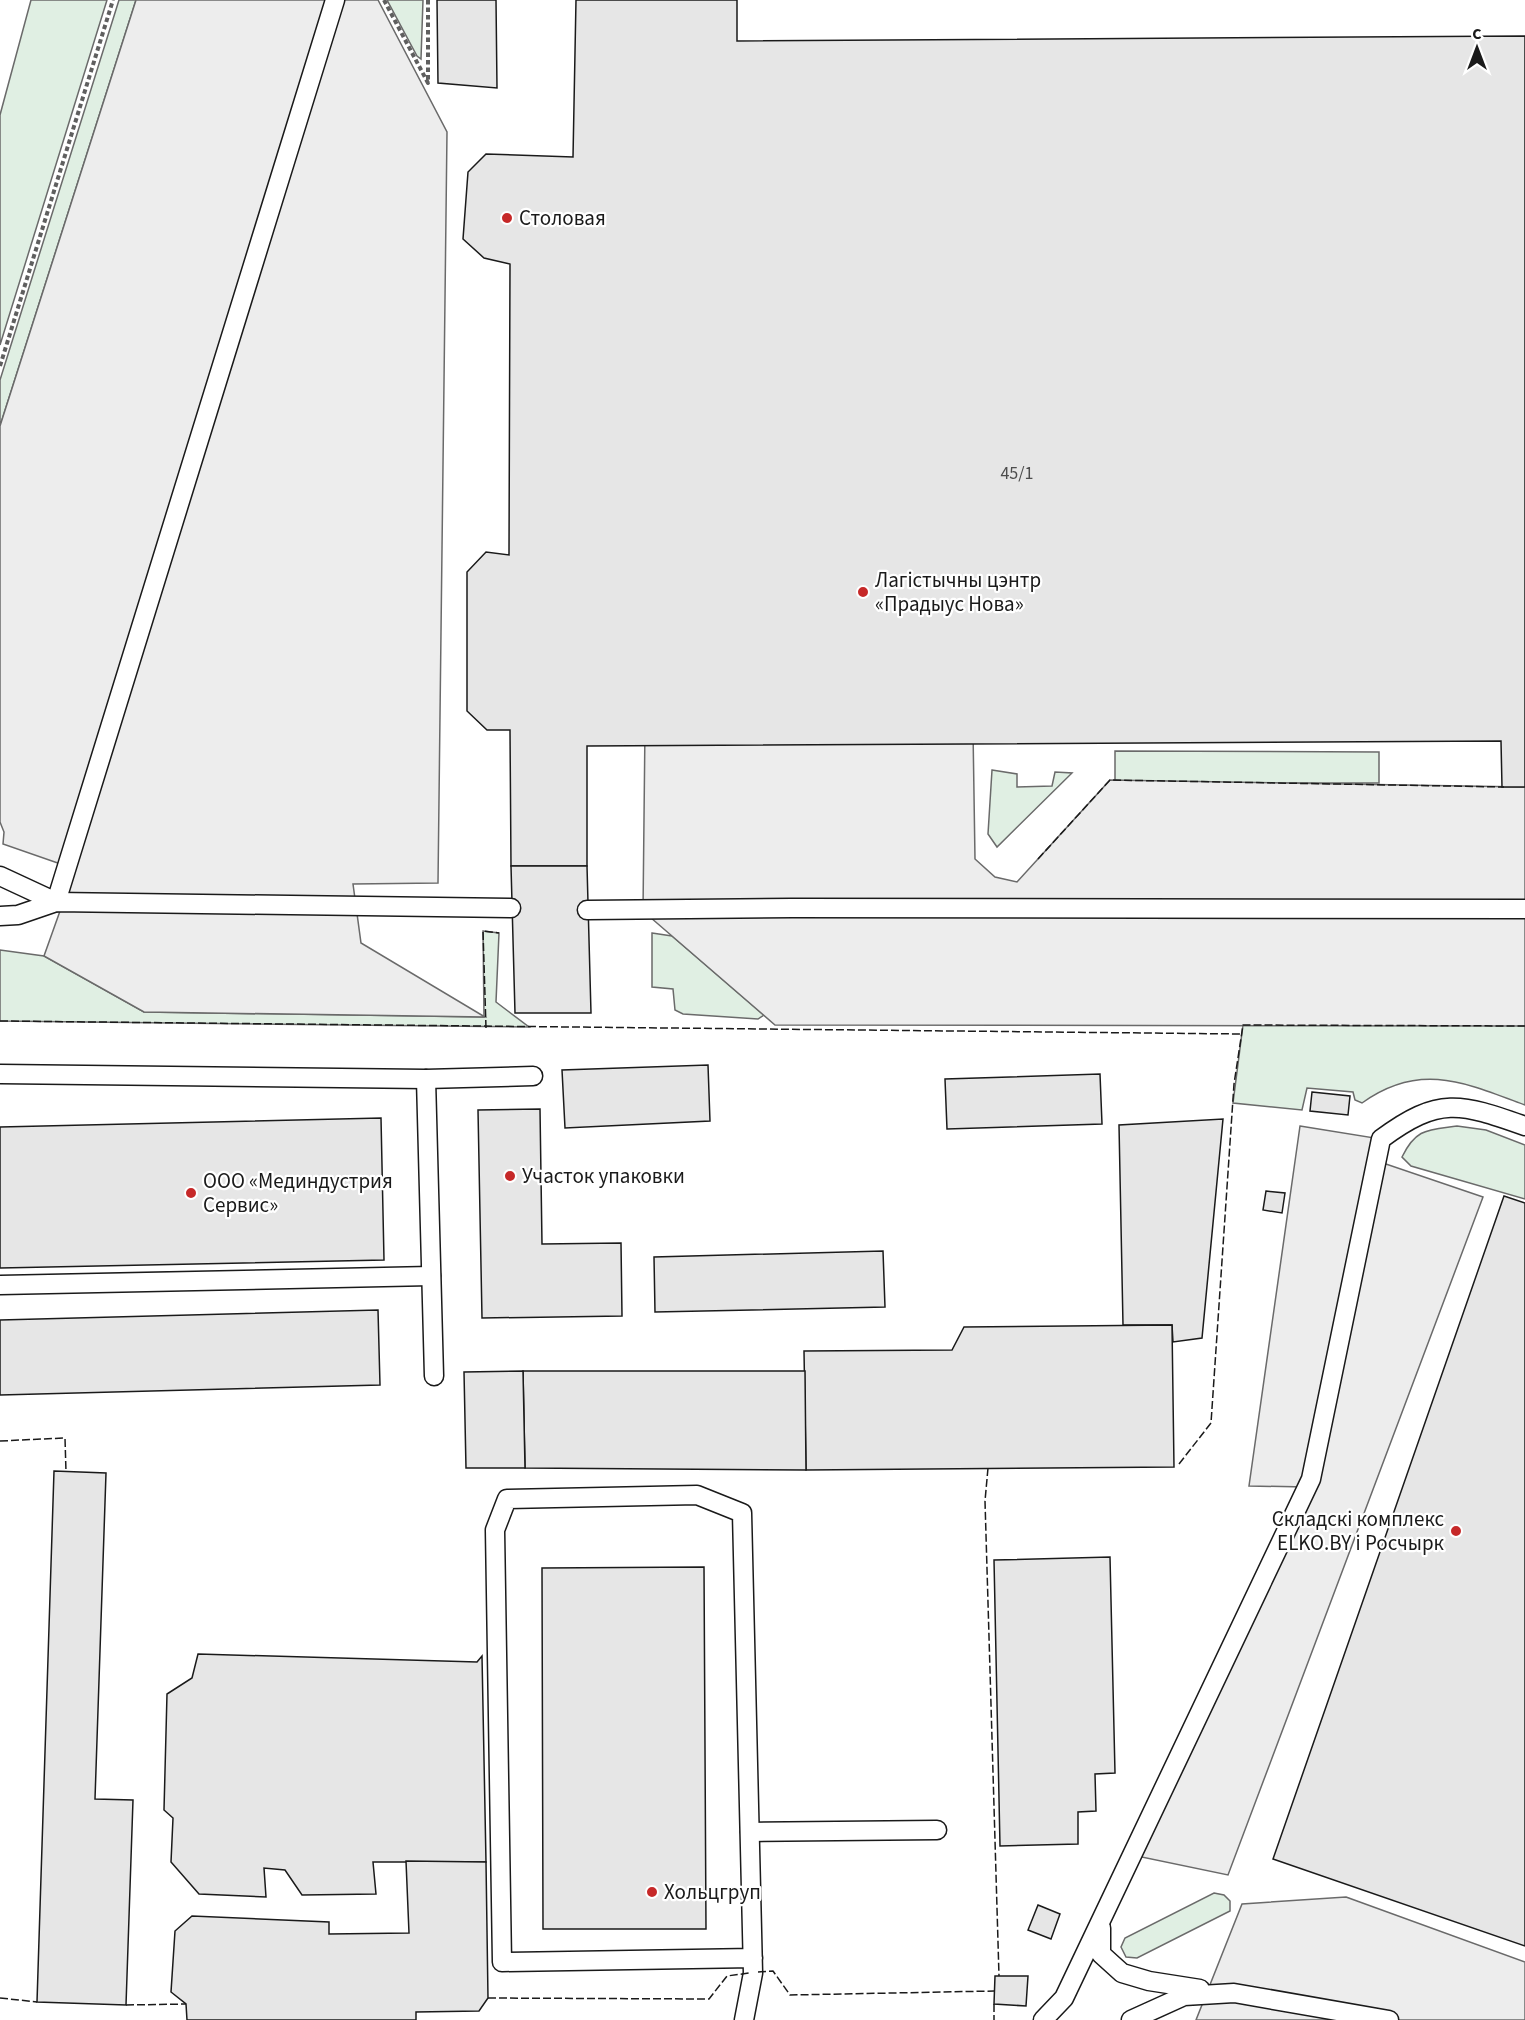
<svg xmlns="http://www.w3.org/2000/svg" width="1525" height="2020" font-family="'Source Sans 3',sans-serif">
	<rect width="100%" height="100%" fill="#fff"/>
	<!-- green -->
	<g fill="#e0efe3" stroke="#6a6a6a" stroke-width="1.5">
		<polygon points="31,0 107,0 0,345 0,115"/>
		<polygon points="119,0 136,0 0,426 0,380"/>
		<polygon points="387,0 423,0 421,59 417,56"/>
		<polygon points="1115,751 1379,752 1379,783 1115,783"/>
		<polygon points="992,770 1017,774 1017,787 1052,786 1055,772 1072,773 997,847 988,834"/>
		<polygon points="483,931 499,933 496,1002 529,1027 0,1021 0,950 44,956 144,1012 484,1017"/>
		<polygon points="652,933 672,936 764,1015 758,1019 683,1014 675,1010 673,989 652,987"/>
		<path d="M1243,1025H1525V1105C1466,1083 1420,1061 1362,1103L1355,1100L1353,1092L1307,1088L1302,1110L1233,1103Z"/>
		<path d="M1457,1126L1486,1130L1525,1145V1199L1411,1166L1402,1157C1416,1128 1428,1130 1457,1126Z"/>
		<polygon points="1214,1893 1224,1895 1230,1901 1230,1911 1137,1958 1126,1957 1121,1947 1125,1938"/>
	</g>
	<!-- parking -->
	<g fill="#ededed" stroke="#6a6a6a" stroke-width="1.5">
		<polygon points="136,0 378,0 447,132 438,883 353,884 361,943 485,1017 144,1012 44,956 75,869 3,844 4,832 0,822 0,426"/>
		<polygon points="645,727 973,730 975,859 995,877 1017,882 1110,780 1525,787 1525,1026 775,1025 643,911"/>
		<polygon points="1300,1126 1381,1139 1377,1161 1483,1197 1228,1875 1132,1855 1306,1487 1249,1486"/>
		<polygon points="1346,1897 1525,1962 1525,2020 1196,2020 1242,1904"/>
	</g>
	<!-- building -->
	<g fill="#e6e6e6" stroke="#1a1a1a" stroke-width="1.5">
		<polygon points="437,0 496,0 497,88 438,83"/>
		<polygon points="576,0 737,0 737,41 1525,36 1525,787 1502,787 1501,741 587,746 587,866 511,866 510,730 487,730 467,711 467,572 486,552 509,555 510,264 484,258 463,239 468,172 486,154 573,157"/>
		<polygon points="511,866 587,866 591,1013 515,1013"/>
		<polygon points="708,1065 710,1121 565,1128 562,1070"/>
		<polygon points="1100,1074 1102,1124 947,1129 945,1079"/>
		<polygon points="1312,1092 1350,1096 1348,1115 1310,1111"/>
		<polygon points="540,1109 542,1244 621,1243 622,1316 482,1318 478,1110"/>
		<polygon points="381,1118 384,1260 0,1268 0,1127"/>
		<polygon points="1223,1119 1202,1338 1173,1342 1172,1325 1123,1325 1119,1125"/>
		<polygon points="1266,1191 1285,1193 1282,1213 1263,1210"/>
		<polygon points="1504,1196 1525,1203 1525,1946 1273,1859"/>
		<polygon points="883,1251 885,1307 655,1312 654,1257"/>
		<polygon points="378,1310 380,1385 0,1395 0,1320"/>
		<polygon points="1172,1325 1174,1467 806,1470 804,1351 952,1350 964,1327"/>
		<polygon points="523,1371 805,1371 806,1470 525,1468"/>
		<polygon points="523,1371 525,1468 466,1468 464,1372"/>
		<polygon points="54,1471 106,1473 95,1799 133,1800 126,2005 37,2002"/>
		<polygon points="1110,1557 1115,1773 1095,1774 1096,1811 1078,1812 1078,1844 1000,1846 994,1560"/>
		<polygon points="704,1567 706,1929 543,1929 542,1568"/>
		<polygon points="198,1654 477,1662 482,1656 486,1862 373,1862 376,1894 302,1895 285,1870 264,1868 266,1897 199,1894 171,1862 173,1818 164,1810 167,1694 192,1678"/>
		<polygon points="406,1861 486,1862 488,1998 479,2011 416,2012 416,2020 187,2020 186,2004 171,1992 175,1931 192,1916 329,1922 329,1934 409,1933"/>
		<polygon points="1038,1905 1060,1914 1051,1939 1028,1930"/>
		<polygon points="995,1976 1028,1976 1026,2006 994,2004"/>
	</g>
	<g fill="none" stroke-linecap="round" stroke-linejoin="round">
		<!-- service casing -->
		<g stroke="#1a1a1a" stroke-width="21">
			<g id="service">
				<polyline points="0,876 56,902"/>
				<polyline points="56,902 335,0"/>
				<polyline points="587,910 792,908 1525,909"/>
				<polyline points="0,916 18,915 56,902 511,908"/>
				<polyline points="0,1074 426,1079 533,1076"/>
				<polyline points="426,1079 434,1376"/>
				<polyline points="0,1285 431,1276"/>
				<polyline points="750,1832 937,1830"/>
				<polyline points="1101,1928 1101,1954 1122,1973 1149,1981 1200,1989"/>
				<polyline points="744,2020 753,1973 742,1513 697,1495 507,1499 495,1530 502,1962 753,1958"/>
				<path d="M1043,2020L1064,1998L1311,1479L1381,1139C1439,1096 1460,1103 1525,1126"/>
				<polyline points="1131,2020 1184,1996 1234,1993 1389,2020"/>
			</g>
		</g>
		<!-- path -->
		<g stroke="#5f5f5f" stroke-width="4" stroke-dasharray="4.5 3" stroke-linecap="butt">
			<polyline points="384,0 428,83 428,0"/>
			<polyline points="0,366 113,0"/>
		</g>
		<!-- service -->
		<use href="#service" stroke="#fff" stroke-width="18"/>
		<!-- fence -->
		<g stroke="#1a1a1a" stroke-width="1.5" stroke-dasharray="8 3" stroke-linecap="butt">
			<polyline points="1038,859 1110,780 1504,787"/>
			<polyline points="0,1021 1241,1034"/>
			<polyline points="486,1028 483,931 499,933"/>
			<polyline points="0,1441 65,1438 66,1472"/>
			<polyline points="1179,1464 1211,1423 1234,1084 1243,1025 1525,1026"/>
			<polyline points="988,1468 985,1501 999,1976"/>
			<polyline points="758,1972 773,1971 790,1995 994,1991"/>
			<polyline points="0,1998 37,2002"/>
			<polyline points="488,1998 709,1999 727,1976 749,1973"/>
			<polyline points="994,2004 994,2020"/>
			<polyline points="126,2005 186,2004"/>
		</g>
	</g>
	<!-- markers -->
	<g fill="#c62828" stroke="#fff" stroke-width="2">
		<circle cx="507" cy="218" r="6"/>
		<circle cx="863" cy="592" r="6"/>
		<circle cx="510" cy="1176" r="6"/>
		<circle cx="191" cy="1193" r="6"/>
		<circle cx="1456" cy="1531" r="6"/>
		<circle cx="652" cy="1892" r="6"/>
	</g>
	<g text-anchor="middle" stroke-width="4.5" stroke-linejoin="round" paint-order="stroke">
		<!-- number labels -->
		<g font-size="18" fill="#4d4d4d">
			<text x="1017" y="479">45/1</text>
		</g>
		<!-- poi labels -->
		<g font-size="21" fill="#1a1a1a" stroke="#fff" text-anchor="start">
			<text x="519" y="225">Столовая</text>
			<text x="875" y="587">Лагістычны цэнтр<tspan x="875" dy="24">«Прадыус Нова»</tspan></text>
			<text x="522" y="1183">Участок упаковки</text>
			<text x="203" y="1188">ООО «Мединдустрия<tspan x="203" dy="24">Сервис»</tspan></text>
			<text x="1444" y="1526" text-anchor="end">Складскі комплекс<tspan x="1444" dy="24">ELKO.BY і Росчырк</tspan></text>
			<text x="664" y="1899">Хольцгруп</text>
		</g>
	</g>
	<!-- north arrow -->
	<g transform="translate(1477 48)" stroke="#ffffff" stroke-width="4.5" paint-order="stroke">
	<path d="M0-4.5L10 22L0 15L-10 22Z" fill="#1a1a1a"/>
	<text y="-9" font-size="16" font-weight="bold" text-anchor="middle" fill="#1a1a1a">С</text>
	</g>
</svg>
